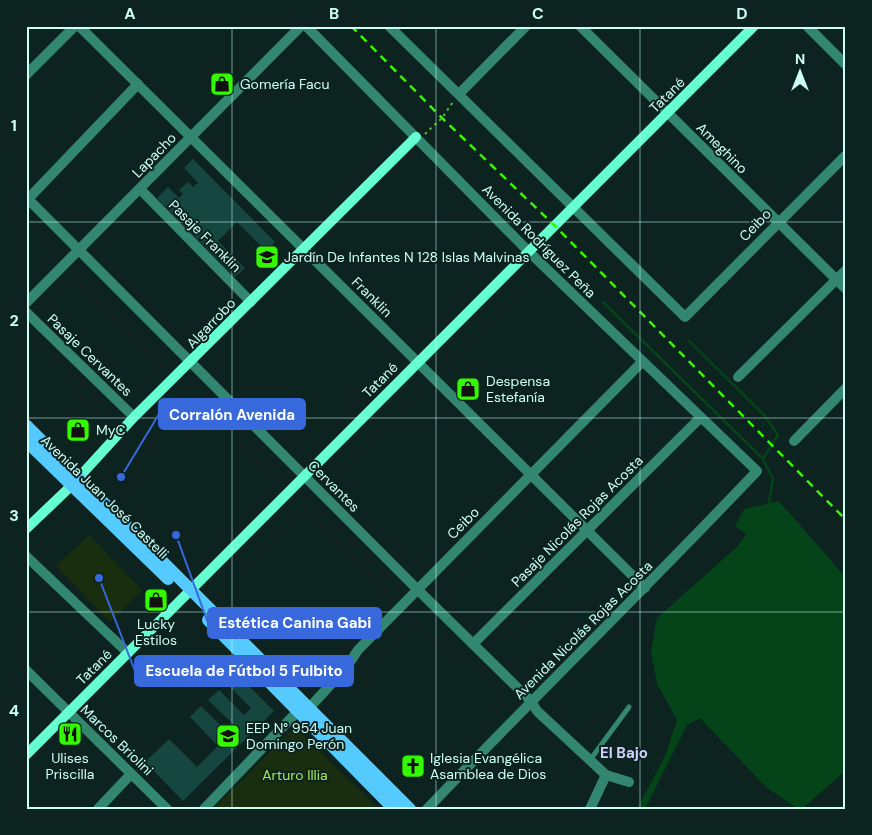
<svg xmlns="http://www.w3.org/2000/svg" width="872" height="835" font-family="'DM Sans',sans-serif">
	<rect width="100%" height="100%" fill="#0c2320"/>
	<!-- green -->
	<g fill="#192e0e">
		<polygon points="89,535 142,590 110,622 56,566"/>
		<polygon points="295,727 379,809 213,809"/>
	</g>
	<!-- water -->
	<polygon fill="#054319" points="779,501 846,578 846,770 802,809 798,809 766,787 700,718 687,725 645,809 637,809 665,756 677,720 657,684 651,651 657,618 738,546 746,534 735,526 744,509"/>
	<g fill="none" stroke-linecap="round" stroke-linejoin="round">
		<!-- stream -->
		<g stroke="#054319" stroke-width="2.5">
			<polyline points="603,302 763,459 773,479 769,503"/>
			<polyline points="689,341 764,415 778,435 763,459"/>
		</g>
	</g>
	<!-- building -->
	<g fill="#164640">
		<polygon points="193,159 275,242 266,251 237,222 218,241 245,268 235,277 157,198 168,187 179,198 183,194 179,190 188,182 193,187 198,183 184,168"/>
		<polygon points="236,673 274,711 183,801 145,762 169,739 197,767 218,746 190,717 201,706 229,734 236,727 208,700 219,690 244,715 251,708 226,683"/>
	</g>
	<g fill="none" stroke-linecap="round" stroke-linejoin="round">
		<!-- path -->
		<polyline stroke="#5dbd24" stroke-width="2" stroke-dasharray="2.5 4" stroke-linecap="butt" points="425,134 442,118 453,102"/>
		<!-- lane -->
		<polyline stroke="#33866f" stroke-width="5" points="590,760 629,707"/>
		<!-- street -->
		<g stroke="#33866f" stroke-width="10">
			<polyline points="79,26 645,588"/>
			<path d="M306,26L528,251L757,471C649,585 536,695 427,809"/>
			<polyline points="389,26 685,317 846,155"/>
			<polyline points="580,26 846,289"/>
			<polyline points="807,26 846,65"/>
			<polyline points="26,75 75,26"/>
			<polyline points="459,94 526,26"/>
			<polyline points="140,189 251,302"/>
			<polyline points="26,197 417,589 531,701 537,711 606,775 629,782"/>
			<polyline points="28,199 138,84"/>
			<polyline points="26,303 301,26"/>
			<polyline points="26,312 134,417"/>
			<polyline points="738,377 846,270"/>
			<polyline points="794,441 846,388"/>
			<polyline points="26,556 128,653"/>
			<polyline points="473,644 700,418"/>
			<polyline points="26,670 167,809"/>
			<polyline points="309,708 346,668 358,650 642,362"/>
			<polyline points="98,809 131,774"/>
			<polyline points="204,809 297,712"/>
			<polyline points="590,809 606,775"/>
		</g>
		<!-- secondary -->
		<g stroke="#65ffd2" stroke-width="10">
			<polyline points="26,529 71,486 134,417 416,137"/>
			<polyline points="26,755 754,26"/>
		</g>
		<!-- primary -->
		<g stroke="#55caff" stroke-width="12">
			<polyline points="26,425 410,809"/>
			<polyline points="26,441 168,579"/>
			<polyline points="208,620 394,809"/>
		</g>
		<!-- rail -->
		<polyline stroke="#35f900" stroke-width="2.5" stroke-dasharray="8 6" stroke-linecap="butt" points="351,26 442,118 554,225 846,520"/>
	</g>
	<!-- grid -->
	<path fill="none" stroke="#cefff5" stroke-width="1" stroke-opacity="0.55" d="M232,26V809M436,26V809M640,26V809M26,222H846M26,418H846M26,612H846"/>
	<!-- icons -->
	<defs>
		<g id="shop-square" transform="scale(1.25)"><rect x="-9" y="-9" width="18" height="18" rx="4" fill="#35f900" stroke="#0c2320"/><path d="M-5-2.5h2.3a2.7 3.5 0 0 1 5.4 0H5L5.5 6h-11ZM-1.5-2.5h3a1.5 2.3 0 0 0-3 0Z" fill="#111"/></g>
		<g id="school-square" transform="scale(1.25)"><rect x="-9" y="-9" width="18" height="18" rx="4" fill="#35f900" stroke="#0c2320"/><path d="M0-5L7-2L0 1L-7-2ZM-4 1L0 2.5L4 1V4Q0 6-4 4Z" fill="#111"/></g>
		<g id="restaurant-square" transform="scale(1.25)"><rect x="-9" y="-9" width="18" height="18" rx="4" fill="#35f900" stroke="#0c2320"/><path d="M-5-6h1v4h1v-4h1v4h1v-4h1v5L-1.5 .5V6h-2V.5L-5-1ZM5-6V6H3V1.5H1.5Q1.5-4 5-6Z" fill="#111"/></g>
		<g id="church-square" transform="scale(1.25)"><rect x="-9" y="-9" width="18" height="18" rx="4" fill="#35f900" stroke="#0c2320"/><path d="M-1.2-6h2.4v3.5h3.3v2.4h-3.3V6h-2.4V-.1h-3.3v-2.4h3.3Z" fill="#111"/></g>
	</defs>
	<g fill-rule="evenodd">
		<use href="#shop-square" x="222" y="84"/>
		<use href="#school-square" x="267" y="257"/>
		<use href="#shop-square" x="468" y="389"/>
		<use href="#shop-square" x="78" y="430"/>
		<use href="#shop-square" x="156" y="600"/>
		<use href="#restaurant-square" x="70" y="734"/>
		<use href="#school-square" x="228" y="736"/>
		<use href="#church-square" x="413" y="766"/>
	</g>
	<g text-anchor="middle" stroke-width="4" stroke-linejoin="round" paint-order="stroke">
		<!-- poi labels -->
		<g font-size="14" fill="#cefff5" stroke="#0c2320" text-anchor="start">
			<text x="240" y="89">Gomería Facu</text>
			<text x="284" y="262">Jardín De Infantes N 128 Islas Malvinas</text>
			<text x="486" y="386">Despensa<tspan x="486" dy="16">Estefanía</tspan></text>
			<text x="96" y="435">MyC</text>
			<text x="156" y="629" text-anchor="middle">Lucky<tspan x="156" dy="16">Estilos</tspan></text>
			<text x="246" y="733">EEP N° 954 Juan<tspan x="246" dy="16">Domingo Perón</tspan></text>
			<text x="70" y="763" text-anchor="middle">Ulises<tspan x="70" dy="16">Priscilla</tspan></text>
			<text x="430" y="763">Iglesia Evangélica<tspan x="430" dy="16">Asamblea de Dios</tspan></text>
		</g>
		<!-- street labels -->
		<g font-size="14" fill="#cefff5" stroke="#0c2320">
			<text transform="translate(667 95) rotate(-45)" y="5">Tatané</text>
			<text transform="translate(722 148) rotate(45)" y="5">Ameghino</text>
			<text transform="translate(154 155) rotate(-46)" y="5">Lapacho</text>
			<text transform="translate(755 225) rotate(-46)" y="5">Ceibo</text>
			<text transform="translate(205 236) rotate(45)" y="5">Pasaje Franklin</text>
			<text transform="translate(539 241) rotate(45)" y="5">Avenida Rodríguez Peña</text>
			<text transform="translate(372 297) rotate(45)" y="5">Franklin</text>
			<text transform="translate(211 323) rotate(-46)" y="5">Algarrobo</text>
			<text transform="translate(90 355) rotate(44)" y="5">Pasaje Cervantes</text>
			<text transform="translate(380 380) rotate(-45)" y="5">Tatané</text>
			<text transform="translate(334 486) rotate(45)" y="5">Cervantes</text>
			<text transform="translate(105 497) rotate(44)" y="5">Avenida Juan José Castelli</text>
			<text transform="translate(577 521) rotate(-45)" y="5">Pasaje Nicolás Rojas Acosta</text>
			<text transform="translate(463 523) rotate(-45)" y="5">Ceibo</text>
			<text transform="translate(583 630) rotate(-45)" y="5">Avenida Nicolás Rojas Acosta</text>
			<text transform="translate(94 667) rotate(-45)" y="5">Tatané</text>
			<text transform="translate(117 740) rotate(44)" y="5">Marcos Briolini</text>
		</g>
		<!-- park labels -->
		<g font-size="14" fill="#a6e950" stroke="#0c2320">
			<text x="295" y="780">Arturo Illia</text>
		</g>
		<!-- neighbourhood labels -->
		<g font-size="15" font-weight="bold" fill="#d2d0ff" stroke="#0c2320">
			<text x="624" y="758">El Bajo</text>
		</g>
	</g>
	<!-- callouts -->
	<path fill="none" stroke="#3869dc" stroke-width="2" d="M121 477L159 414M176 535L208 623M99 578L135 671"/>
	<g fill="#3869dc" stroke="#0c2320" stroke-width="2">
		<circle cx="121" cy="477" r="5"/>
		<circle cx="176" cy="535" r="5"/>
		<circle cx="99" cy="578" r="5"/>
	</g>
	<g fill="#3869dc" stroke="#3869dc" stroke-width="2">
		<rect x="159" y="399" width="146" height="30" rx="5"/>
		<rect x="208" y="608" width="173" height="30" rx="5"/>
		<rect x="135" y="656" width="218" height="30" rx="5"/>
	</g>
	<g font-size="15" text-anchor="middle" font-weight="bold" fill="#fff">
		<text x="232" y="420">Corralón Avenida</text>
		<text x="295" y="628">Estética Canina Gabi</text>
		<text x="244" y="676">Escuela de Fútbol 5 Fulbito</text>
	</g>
	<!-- border -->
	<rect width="872" height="835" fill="none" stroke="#0c2320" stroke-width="55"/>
	<!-- north arrow -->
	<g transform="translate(800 72)" stroke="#0c2320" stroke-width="4" paint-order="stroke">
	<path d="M0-4L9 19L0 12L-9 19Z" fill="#cefff5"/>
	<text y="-8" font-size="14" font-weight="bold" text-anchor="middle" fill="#cefff5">N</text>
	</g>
	<rect x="28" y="28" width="816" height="780" fill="none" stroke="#cefff5" stroke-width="2"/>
	<g font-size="16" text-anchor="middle" font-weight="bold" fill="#cefff5">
		<text x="130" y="19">A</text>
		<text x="334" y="19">B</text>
		<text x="538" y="19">C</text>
		<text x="742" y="19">D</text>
		<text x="14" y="131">1</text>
		<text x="14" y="326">2</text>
		<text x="14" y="521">3</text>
		<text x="14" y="716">4</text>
	</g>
</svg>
